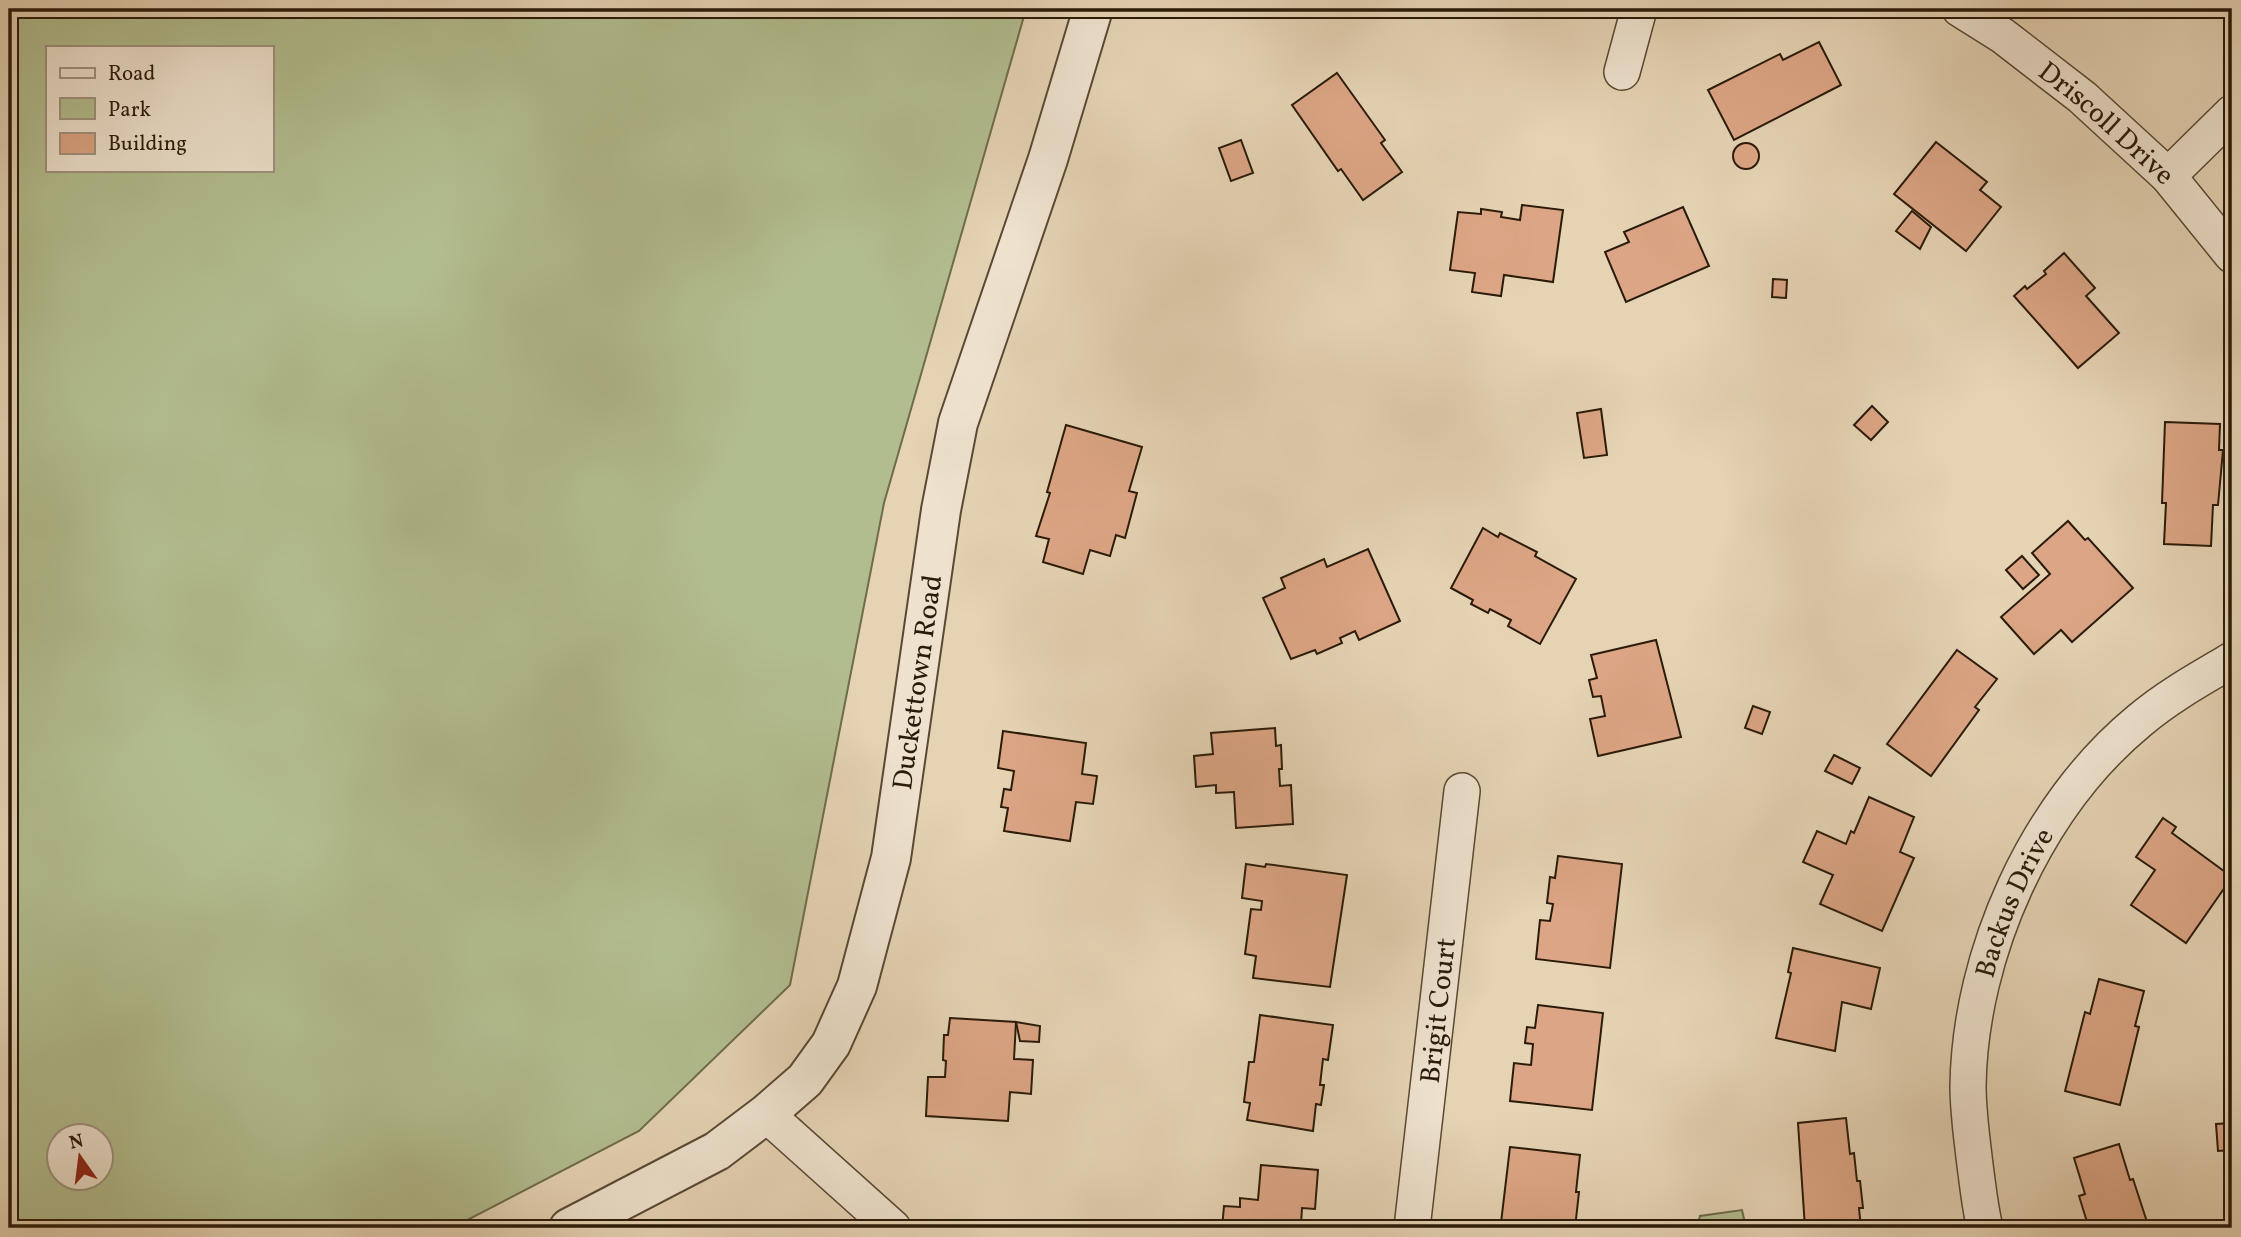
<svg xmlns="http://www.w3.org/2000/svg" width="2241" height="1237" font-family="Vollkorn,serif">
	<rect width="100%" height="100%" fill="#e5d3b4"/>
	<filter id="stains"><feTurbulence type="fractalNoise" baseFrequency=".00286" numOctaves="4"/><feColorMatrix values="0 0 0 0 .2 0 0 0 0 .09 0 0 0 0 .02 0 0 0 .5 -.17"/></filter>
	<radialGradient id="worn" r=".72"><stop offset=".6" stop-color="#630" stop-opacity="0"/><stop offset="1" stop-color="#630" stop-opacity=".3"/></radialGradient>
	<!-- green -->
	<g fill="#b2bd8f" stroke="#6e6c4c" stroke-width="2" fill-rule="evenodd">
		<path d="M9,9H1026L884,503L790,985L639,1131L452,1228H9ZM47,47H271V170H47ZM60,1136H102V1178H60Z"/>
		<polygon points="1742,1210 1746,1228 1697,1228 1700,1216"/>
	</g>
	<!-- building -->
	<g fill="#dca585" stroke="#2a1b09" stroke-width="2">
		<polygon points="1819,42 1841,85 1734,140 1708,90 1780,54 1783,60"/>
		<polygon points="1337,73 1385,140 1381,143 1402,172 1363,200 1341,169 1338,171 1292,105"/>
		<polygon points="1241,140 1253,173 1231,181 1219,148"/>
		<polygon points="1936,142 1987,182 1980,190 2001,207 1966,251 1894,194"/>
		<circle cx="1746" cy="156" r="13"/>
		<polygon points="1522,205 1563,210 1553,282 1504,275 1501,296 1472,292 1475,273 1450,270 1458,212 1481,214 1481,209 1502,212 1501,217 1520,220"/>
		<polygon points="1683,207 1709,266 1626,302 1605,252 1629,242 1624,232"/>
		<polygon points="1912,211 1931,227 1920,249 1896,231"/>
		<polygon points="2064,253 2095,288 2086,296 2119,333 2078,368 2014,296 2025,286 2027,289 2046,274 2044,271"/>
		<polygon points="1773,279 1787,280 1786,298 1772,297"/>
		<polygon points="1872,406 1888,422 1871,440 1854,425"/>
		<polygon points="1601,409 1607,455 1584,458 1577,413"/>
		<polygon points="2165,422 2220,424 2219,450 2223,450 2218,505 2213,505 2211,546 2164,544 2166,503 2162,503"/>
		<polygon points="1066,425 1142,447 1129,491 1137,493 1125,538 1116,535 1110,556 1090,550 1083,574 1043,562 1049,539 1036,536 1050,493 1047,492"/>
		<polygon points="2068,521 2085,540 2088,538 2133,588 2072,642 2061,630 2034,654 2001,617 2050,574 2032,553"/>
		<polygon points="1483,528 1498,537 1500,533 1537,552 1535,556 1576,579 1540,644 1508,626 1511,620 1490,609 1488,613 1471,604 1473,600 1451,588"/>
		<polygon points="1368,549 1400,621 1359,640 1355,631 1340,638 1342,643 1317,654 1315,650 1291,659 1263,598 1285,588 1281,578 1324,559 1327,567"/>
		<polygon points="2022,556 2039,575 2023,589 2006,570"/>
		<polygon points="1656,640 1681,737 1598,756 1590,719 1605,716 1601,696 1593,697 1589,680 1597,678 1591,655"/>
		<polygon points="1957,650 1997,679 1975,707 1979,710 1931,776 1887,744"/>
		<polygon points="1753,706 1770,712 1762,734 1745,728"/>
		<polygon points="1275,728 1276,746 1281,745 1282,769 1279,769 1280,786 1291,785 1293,824 1236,828 1234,792 1216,793 1216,785 1196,787 1194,756 1213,754 1211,733"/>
		<polygon points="1003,731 1086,743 1082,774 1097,776 1093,804 1076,802 1070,841 1004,831 1008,808 1001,807 1004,789 1011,790 1014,771 998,768"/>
		<polygon points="1834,755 1860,768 1852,784 1825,771"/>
		<polygon points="1869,797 1914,817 1900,852 1914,858 1882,931 1820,904 1833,875 1803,862 1817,831 1846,844 1851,831 1854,833"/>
		<polygon points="2163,818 2176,827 2172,833 2232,877 2186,943 2131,905 2155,870 2136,857"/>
		<polygon points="1558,856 1622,864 1610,968 1536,959 1540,920 1550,921 1553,904 1547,903 1550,877 1555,878"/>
		<polygon points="1246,864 1265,867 1266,864 1347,875 1330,987 1253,978 1256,956 1245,954 1251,909 1261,910 1262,901 1242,898"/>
		<polygon points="1793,948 1880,968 1871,1009 1842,1002 1835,1051 1776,1038 1791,973 1788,972"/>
		<polygon points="2099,979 2144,991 2135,1026 2139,1027 2120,1105 2065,1091 2085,1012 2090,1014"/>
		<polygon points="1538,1005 1603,1013 1592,1110 1510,1101 1514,1063 1531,1065 1533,1044 1525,1043 1527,1027 1535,1028"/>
		<polygon points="1260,1015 1333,1025 1328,1060 1323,1059 1320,1085 1324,1085 1321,1105 1316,1104 1313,1131 1247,1120 1250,1103 1244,1102 1249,1062 1254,1062"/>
		<polygon points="950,1018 1016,1022 1014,1059 1033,1060 1031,1094 1010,1092 1008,1121 926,1116 928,1077 945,1077 946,1061 943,1060 944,1035 948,1035"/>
		<polygon points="1016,1022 1040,1026 1039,1042 1020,1041"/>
		<polygon points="1846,1118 1850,1154 1854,1153 1857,1181 1860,1181 1863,1208 1859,1208 1861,1228 1805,1228 1798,1123"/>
		<polygon points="2232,1123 2232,1150 2218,1151 2216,1124"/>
		<polygon points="2119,1144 2130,1180 2133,1179 2149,1228 2087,1228 2085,1222 2087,1222 2079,1196 2085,1194 2074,1158"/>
		<polygon points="1510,1147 1580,1155 1576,1192 1579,1192 1575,1228 1540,1228 1501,1223"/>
		<polygon points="1261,1165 1318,1170 1315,1209 1302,1208 1301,1224 1303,1224 1303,1228 1222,1228 1224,1206 1240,1207 1240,1198 1258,1200"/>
	</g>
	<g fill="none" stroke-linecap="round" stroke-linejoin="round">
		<!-- minor casing -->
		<g stroke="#594934" stroke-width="38">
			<g id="minor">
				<path id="s1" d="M1960,9L2003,36L2082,97L2168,176L2232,255"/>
				<polyline points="1622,72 1639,9"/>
				<polyline points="2168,176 2232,113"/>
				<polyline points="766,1114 893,1228"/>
				<path id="s2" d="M1412,1228L1462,791"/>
				<path id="s3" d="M1985,1228C1980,1208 1978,1187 1975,1165C1972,1139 1968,1112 1968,1086C1970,953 2036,806 2139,721C2167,697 2201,678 2232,660"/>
			</g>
		</g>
		<!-- tertiary casing -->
		<g stroke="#594934" stroke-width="42">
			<g id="tertiary">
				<path id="s4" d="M569,1228L717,1151L766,1114L805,1080L831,1044L857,986L891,858L941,510L958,423L1048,159L1093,9"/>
			</g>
		</g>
		<!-- minor -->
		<use href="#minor" stroke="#eee2ce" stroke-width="35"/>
		<!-- tertiary -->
		<use href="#tertiary" stroke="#eee2ce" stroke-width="38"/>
	</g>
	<g text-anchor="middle" stroke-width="5" stroke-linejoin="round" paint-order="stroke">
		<!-- street labels -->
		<g font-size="28" fill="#2a1b09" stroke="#eee2ce">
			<text dy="10" stroke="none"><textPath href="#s1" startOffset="186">Driscoll Drive</textPath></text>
			<text dy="10" stroke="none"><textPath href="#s4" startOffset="698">Duckettown Road</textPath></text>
			<text dy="10" stroke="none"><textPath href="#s3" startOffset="334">Backus Drive</textPath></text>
			<text dy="10" stroke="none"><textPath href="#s2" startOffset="219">Brigit Court</textPath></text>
		</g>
	</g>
	<!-- margin -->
	<rect width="2241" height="1237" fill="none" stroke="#e5d3b4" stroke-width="35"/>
	<rect x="10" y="10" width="2220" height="1216" fill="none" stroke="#2a1b09" stroke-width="3.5"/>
	<rect x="18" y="18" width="2206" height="1202" fill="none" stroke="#2a1b09" stroke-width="2"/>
	<!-- legend -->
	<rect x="46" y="46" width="228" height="126" fill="#eee2ce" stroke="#a0927f" stroke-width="2"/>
	<rect x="60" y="68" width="35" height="10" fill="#eee2ce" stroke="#a0927f" stroke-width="2"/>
	<text x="108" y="80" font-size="21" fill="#2a1b09">Road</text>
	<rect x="60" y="98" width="35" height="21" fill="#b2bd8f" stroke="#a0927f" stroke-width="2"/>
	<text x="108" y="116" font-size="21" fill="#2a1b09">Park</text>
	<rect x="60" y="133" width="35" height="21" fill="#dca585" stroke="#a0927f" stroke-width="2"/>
	<text x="108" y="150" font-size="21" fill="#2a1b09">Building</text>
	<!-- north arrow -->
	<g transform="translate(80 1157) rotate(346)"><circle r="33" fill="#eee2ce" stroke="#a0927f" stroke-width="2"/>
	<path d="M0-5L12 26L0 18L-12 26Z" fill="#8f2418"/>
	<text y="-10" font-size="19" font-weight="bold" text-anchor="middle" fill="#2a1b09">N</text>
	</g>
	<rect width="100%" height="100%" filter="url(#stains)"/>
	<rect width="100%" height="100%" fill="url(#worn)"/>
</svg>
